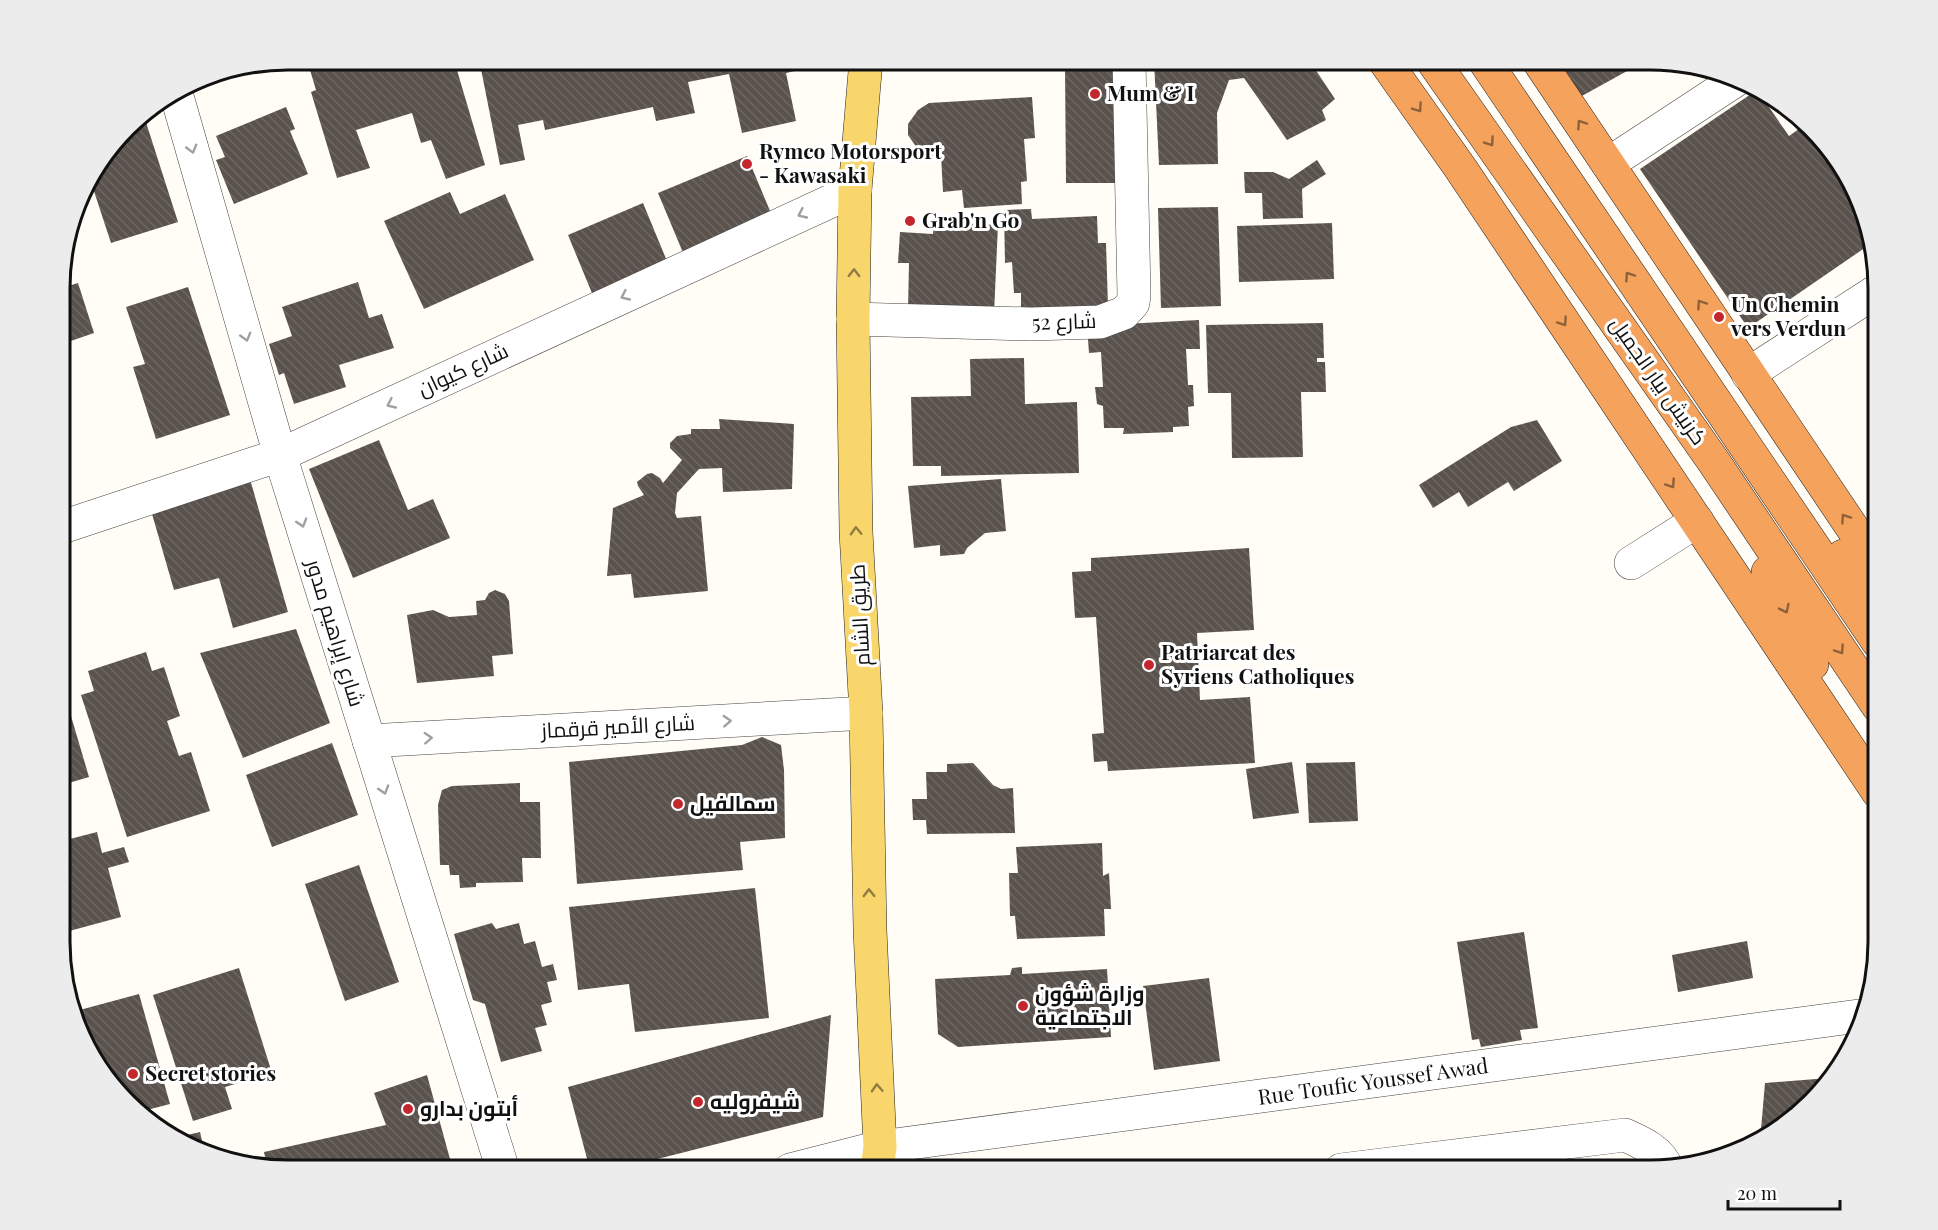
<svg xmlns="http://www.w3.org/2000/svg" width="1938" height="1230" font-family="'Playfair Display',Cairo,serif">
	<defs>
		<pattern id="building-back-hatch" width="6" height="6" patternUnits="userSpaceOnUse" patternTransform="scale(1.5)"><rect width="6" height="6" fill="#5a524d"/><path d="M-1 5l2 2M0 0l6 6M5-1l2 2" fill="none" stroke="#6d6662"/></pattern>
	</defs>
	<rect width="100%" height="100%" fill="#fffdf5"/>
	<!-- building -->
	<g fill="url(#building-back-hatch)">
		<polygon points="307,60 454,60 485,165 446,179 431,140 421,143 412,113 356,130 370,168 337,178 311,92 316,90"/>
		<polygon points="526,60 797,60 799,70 786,73 796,121 742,133 729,74 688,82 695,113 656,121 653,107 545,130 543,120 518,125 525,160 500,165 481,69"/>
		<polygon points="1154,60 1309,60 1335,99 1322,110 1326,120 1287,140 1244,78 1229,80 1217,113 1218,164 1159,165"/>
		<polygon points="1559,60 1647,60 1580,97"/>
		<polygon points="1123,66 1124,183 1066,183 1065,67"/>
		<polygon points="1757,90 1789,136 1803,126 1848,174 1869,245 1748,328 1640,169"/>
		<polygon points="1032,97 1035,138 1024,139 1027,181 1021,182 1022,204 964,208 962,190 943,192 941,155 928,156 917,148 908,135 908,124 918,110 929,103"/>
		<polygon points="286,107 295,129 290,131 308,174 234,204 216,160 225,157 216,136"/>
		<polygon points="143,113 178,222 111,243 90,179 138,117"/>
		<polygon points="747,156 773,218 684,255 658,193"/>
		<polygon points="1317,160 1326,174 1302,189 1303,218 1263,219 1262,193 1245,193 1244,172 1273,172 1289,179"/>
		<polygon points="450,192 460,214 505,194 534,260 424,309 384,221"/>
		<polygon points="643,203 669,266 594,298 568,235"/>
		<polygon points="1218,207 1221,306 1161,308 1158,208"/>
		<polygon points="1031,209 1032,219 1097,216 1098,243 1106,243 1108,306 1021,309 1021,293 1014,293 1012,262 1005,263 1004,210"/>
		<polygon points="934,222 998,225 994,314 908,310 909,263 898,263 900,232 933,234"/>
		<polygon points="1332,223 1334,279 1239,282 1237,226"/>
		<polygon points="358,282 369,318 382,314 394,348 339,365 346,387 294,404 284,373 279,375 269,344 292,336 282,307"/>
		<polygon points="78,283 94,333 62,344 62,288"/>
		<polygon points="188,287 230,415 156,439 133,367 145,364 126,307"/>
		<polygon points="1199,320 1200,349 1186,349 1188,385 1193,385 1194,406 1188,407 1189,426 1173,427 1173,432 1123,434 1124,428 1104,428 1103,406 1097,404 1095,387 1103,387 1101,352 1089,353 1087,326"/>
		<polygon points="1323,323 1324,358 1317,358 1317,362 1325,362 1326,392 1301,392 1303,457 1232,458 1231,393 1208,393 1206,325"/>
		<polygon points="1024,358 1025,404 1077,402 1079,473 941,476 941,466 913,466 911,397 971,396 970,359"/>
		<polygon points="719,419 794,424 792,489 723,492 722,468 699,469 677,493 675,513 677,518 701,516 708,591 634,598 631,574 607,576 613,508 644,495 638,486 637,482 647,474 652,473 660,478 663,483 682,460 670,448 670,443 677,436 691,434 691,429 720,429"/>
		<polygon points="1537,420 1562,461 1514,491 1508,482 1468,507 1459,492 1433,508 1419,485 1511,427"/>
		<polygon points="379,440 408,510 433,499 450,538 353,578 309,469"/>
		<polygon points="250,479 288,612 233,628 219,578 174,590 150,507"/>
		<polygon points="1001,479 1006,531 985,533 967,548 964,554 940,556 940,545 914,548 908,486"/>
		<polygon points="1249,548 1254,630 1197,633 1200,700 1250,697 1255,763 1108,771 1107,761 1094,762 1092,734 1104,733 1096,617 1075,618 1072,572 1091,571 1091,558"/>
		<polygon points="495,590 505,594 509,601 513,654 492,656 494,676 417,683 407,615 433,610 449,617 477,615 476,601 485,600 489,593"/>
		<polygon points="296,629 330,723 243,758 200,653"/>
		<polygon points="146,652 152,671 164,667 180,716 167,721 179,756 191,752 210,811 127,837 81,695 94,691 88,671"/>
		<polygon points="71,716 89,777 62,785 62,719"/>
		<polygon points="762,737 781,745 784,770 785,838 740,842 743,870 577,884 569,762 742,745"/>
		<polygon points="332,743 358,815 272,847 246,775"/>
		<polygon points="1292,762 1299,813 1253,819 1246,769"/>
		<polygon points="1355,762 1358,821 1309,823 1306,763"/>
		<polygon points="973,763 993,785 1001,789 1013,788 1015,833 927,834 926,820 913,820 912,799 927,799 926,772 947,772 947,764"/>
		<polygon points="520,783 520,802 540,802 541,858 522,858 523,882 476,883 476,887 460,888 459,875 450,875 449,865 440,865 438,805 442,790 452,786"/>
		<polygon points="97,832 102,853 124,847 129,862 108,868 121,917 62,933 62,841"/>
		<polygon points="1102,843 1103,876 1109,873 1111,909 1104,909 1105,936 1017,939 1015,916 1010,916 1009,873 1018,873 1016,847"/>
		<polygon points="359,865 399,982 345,1001 305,884"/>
		<polygon points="755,888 769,1018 635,1032 629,984 578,990 569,907"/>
		<polygon points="492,923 496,929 519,923 524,944 535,941 542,967 553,964 557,980 547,982 552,1002 541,1005 547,1025 535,1028 542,1051 501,1062 485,1004 473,1000 454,934"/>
		<polygon points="1524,932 1538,1028 1520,1030 1522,1040 1481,1047 1479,1039 1472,1040 1457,942"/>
		<polygon points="1747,941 1753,978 1678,992 1672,955"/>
		<polygon points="1022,967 1022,974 1107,969 1111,1037 958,1047 938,1034 935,979 1010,975 1012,968"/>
		<polygon points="239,968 272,1073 225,1087 232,1109 193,1121 153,995"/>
		<polygon points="1209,978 1220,1061 1154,1070 1143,986"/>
		<polygon points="139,994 170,1104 143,1111 91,1056 76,1011"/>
		<polygon points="831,1015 823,1117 614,1170 590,1170 568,1087"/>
		<polygon points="427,1075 453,1170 288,1170 267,1167 264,1152 386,1125 374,1093"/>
		<polygon points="1829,1078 1764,1140 1760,1141 1765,1083"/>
		<polygon points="200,1132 205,1153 174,1138"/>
	</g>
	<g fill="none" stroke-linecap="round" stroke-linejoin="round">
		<!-- minor casing -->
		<g stroke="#444" stroke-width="34">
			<g id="minor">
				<polyline points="176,93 280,455 503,1170"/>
				<polyline points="1608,164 1736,80"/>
				<polyline points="853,319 1031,324 1100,322 1124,313 1133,303 1134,295 1129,60"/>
				<polyline points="1748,374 1878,290"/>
				<polyline points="62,527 280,455 855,190"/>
				<polyline points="1631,563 1697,521"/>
				<polyline points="369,741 866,713"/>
				<polyline points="790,1170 880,1147 1866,1015"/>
				<path d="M1341,1170L1625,1135C1641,1142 1661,1151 1667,1169"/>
			</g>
		</g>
		<!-- major casing -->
		<g stroke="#222" stroke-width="34">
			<polyline id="major" points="866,60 855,190 853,319 856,532 866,713 870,930 880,1147 877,1170"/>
		</g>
		<!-- highway casing -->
		<g stroke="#222" stroke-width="34">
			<g id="highway">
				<polyline points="1384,60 1461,169 1878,792"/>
				<polyline points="1432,60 1714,462 1878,706"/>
				<polyline points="1484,60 1878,642"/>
				<polyline points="1538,60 1878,566"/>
				<polyline points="1843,556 1878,595"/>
				<polyline points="1768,572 1812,664"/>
			</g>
		</g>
		<!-- minor -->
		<use href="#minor" stroke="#fff" stroke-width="33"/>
		<!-- major -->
		<use href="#major" stroke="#f9d66b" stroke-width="33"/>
		<!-- highway -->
		<use href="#highway" stroke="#f5a25d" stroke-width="33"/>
	</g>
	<!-- one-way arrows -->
	<defs><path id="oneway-chevron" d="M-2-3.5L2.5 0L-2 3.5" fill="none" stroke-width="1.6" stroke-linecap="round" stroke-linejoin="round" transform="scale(1.5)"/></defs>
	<g stroke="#8e613b">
		<use href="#oneway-chevron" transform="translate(1418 108) rotate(55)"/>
		<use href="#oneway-chevron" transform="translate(1581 124) rotate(-124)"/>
		<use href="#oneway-chevron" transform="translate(1490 142) rotate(55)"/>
		<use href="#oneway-chevron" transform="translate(1629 276) rotate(-124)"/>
		<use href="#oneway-chevron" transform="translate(1701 304) rotate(-124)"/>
		<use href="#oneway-chevron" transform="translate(1563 322) rotate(56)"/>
		<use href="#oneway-chevron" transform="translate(1671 484) rotate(56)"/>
		<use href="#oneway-chevron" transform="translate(1845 518) rotate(-124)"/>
		<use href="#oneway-chevron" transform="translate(1785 609) rotate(64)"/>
		<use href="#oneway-chevron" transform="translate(1840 650) rotate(56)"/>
	</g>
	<g stroke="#a0a0a0">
		<use href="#oneway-chevron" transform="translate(192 149) rotate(74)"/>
		<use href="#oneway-chevron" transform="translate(802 214) rotate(155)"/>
		<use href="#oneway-chevron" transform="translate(625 296) rotate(155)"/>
		<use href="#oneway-chevron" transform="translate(246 337) rotate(74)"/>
		<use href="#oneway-chevron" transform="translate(391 404) rotate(155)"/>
		<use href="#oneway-chevron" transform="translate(302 523) rotate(73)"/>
		<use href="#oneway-chevron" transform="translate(727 721) rotate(-3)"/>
		<use href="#oneway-chevron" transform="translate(428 738) rotate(-3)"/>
		<use href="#oneway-chevron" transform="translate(384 790) rotate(73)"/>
	</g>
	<g stroke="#917d42">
		<use href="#oneway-chevron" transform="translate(854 273) rotate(-89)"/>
		<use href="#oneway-chevron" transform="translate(856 531) rotate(-92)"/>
		<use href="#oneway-chevron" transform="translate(869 893) rotate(-91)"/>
		<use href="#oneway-chevron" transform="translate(877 1088) rotate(-93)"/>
	</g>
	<!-- markers -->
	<g fill="#c4262e" stroke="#fff" stroke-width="2">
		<circle cx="1095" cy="94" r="6"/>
		<circle cx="747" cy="164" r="6"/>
		<circle cx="910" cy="221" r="6"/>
		<circle cx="1719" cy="317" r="6"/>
		<circle cx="1149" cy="665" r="6"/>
		<circle cx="678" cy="804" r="6"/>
		<circle cx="1023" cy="1006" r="6"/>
		<circle cx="133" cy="1074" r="6"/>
		<circle cx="698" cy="1102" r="6"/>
		<circle cx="408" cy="1109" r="6"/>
	</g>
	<g text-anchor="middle" stroke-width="6" stroke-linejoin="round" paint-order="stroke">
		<!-- poi labels -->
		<g font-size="21" font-weight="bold" fill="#111" stroke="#fff" text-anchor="start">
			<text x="1107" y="101">Mum &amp; I</text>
			<text x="759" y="159">Rymco Motorsport<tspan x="759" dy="24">- Kawasaki</tspan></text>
			<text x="922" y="228">Grab'n Go</text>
			<text x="1731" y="312">Un Chemin<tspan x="1731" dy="24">vers Verdun</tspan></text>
			<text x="1161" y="660">Patriarcat des<tspan x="1161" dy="24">Syriens Catholiques</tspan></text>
			<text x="690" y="811">سمالفيل</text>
			<text x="1035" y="1001">وزارة شؤون<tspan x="1035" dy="24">الاجتماعية</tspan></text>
			<text x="145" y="1081">Secret stories</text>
			<text x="710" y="1109">شيفروليه</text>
			<text x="420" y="1116">أبتون بدارو</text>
		</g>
		<!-- street labels -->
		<g font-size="21" fill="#111" stroke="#fff">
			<text transform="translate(1064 322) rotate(-2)" y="7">شارع 52</text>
			<text transform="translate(463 370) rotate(-25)" y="7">شارع كيوان</text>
			<text transform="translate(1658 381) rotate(55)" y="7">كرنيش بيار الجميل</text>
			<text transform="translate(860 615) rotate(-93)" y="7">طريق الشام</text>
			<text transform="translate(335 633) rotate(73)" y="7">شارع إبراهيم مدور</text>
			<text transform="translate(618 727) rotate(-3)" y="7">شارع الأمير قرقماز</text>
			<text transform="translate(1373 1082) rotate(-8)" y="7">Rue Toufic Youssef Awad</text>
		</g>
	</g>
	<!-- crop -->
	<path d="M0 0H1938V1230H0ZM288 70H1650A218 218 0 0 1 1868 288V942A218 218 0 0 1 1650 1160H288A218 218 0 0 1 70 942V288A218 218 0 0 1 288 70Z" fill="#ececec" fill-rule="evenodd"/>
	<path fill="none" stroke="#111" stroke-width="3" d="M288 70H1650A218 218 0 0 1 1868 288V942A218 218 0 0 1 1650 1160H288A218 218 0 0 1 70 942V288A218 218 0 0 1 288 70Z"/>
	<!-- scale -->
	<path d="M1728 1200v9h112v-9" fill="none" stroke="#111111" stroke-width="3"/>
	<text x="1737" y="1200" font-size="18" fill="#111111" stroke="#ffffff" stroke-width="4.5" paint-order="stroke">20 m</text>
</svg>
